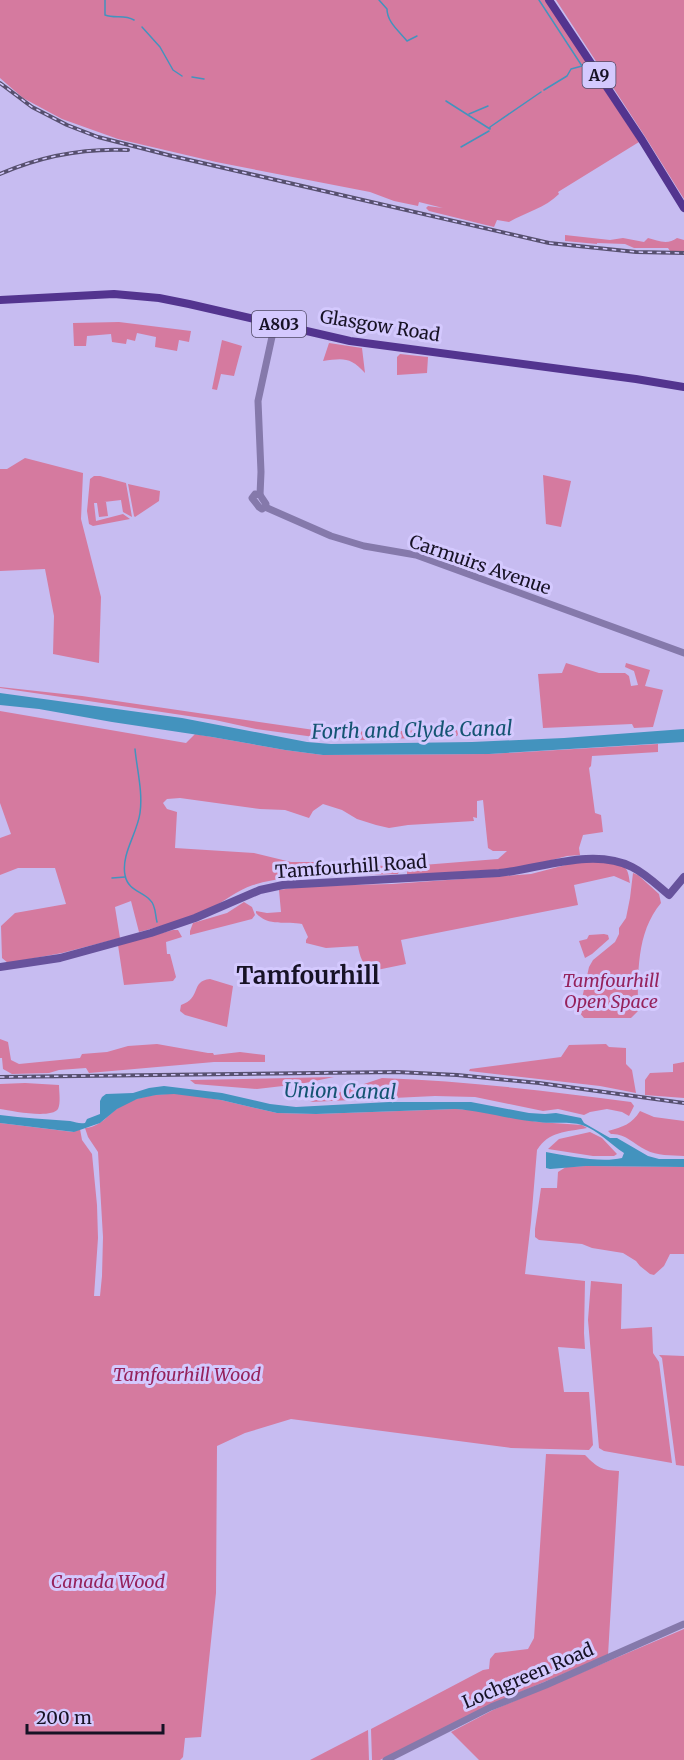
<svg xmlns="http://www.w3.org/2000/svg" width="684" height="1760" font-family="Merriweather,serif">
	<rect width="100%" height="100%" fill="#c7bcf1"/>
	<!-- green -->
	<g fill="#d57a9f">
		<path d="M0,0H545L639,142L558,192L559,194C545,208 526,212 509,222L497,220L494,227L429,211L426,208L428,206L443,208L419,202L418,206L394,201L370,192L216,162L118,139L62,119L23,98L0,78Z"/>
		<polygon points="556,0 684,0 684,199 646,138"/>
		<path d="M565,235L610,240L623,238L644,242L648,238C658,241 668,245 677,238L684,240V251H670L668,248H634L625,244L597,243V244L565,241Z"/>
		<polygon points="119,322 191,331 189,342 179,340 177,351 155,347 156,337 137,333 135,341 127,339 126,344 112,342 111,334 87,336 86,346 74,346 73,323"/>
		<polygon points="222,340 242,346 234,376 221,374 217,390 212,389"/>
		<path d="M329,343L362,348L365,373C351,357 343,358 323,361Z"/>
		<polygon points="400,354 428,357 427,373 397,375 397,357"/>
		<polygon points="25,458 83,473 81,519 101,597 99,663 53,654 54,616 45,569 0,571 0,469 7,469"/>
		<polygon points="543,475 571,481 561,527 546,524"/>
		<polygon points="100,476 126,483 132,517 123,512 121,500 104,502 106,502 108,516 99,517 97,503 94,503 96,521 123,514 130,519 93,526 89,524 87,511 90,479 94,476"/>
		<polygon points="128,484 160,491 159,501 135,517 134,516"/>
		<polygon points="566,663 599,673 625,673 629,676 631,686 638,685 634,671 625,667 626,663 650,670 645,686 663,690 653,727 634,728 632,724 543,728 538,674 562,673"/>
		<polygon points="0,687 82,696 328,732 404,731 454,728 459,732 457,736 366,740 329,739 256,729 215,720 75,699 0,688"/>
		<path d="M0,711L186,743L195,734L285,750L323,755L489,754L658,744V752L592,756L591,766L589,768L595,813L601,815L603,832L583,835L579,848L580,855L567,856L521,868L407,875V870L410,866L498,859L507,851H493L488,848L483,800L477,801V818L473,817L474,821L408,825L389,828L376,825L357,819L342,810L323,804L313,811L309,818L285,810L260,809L180,798L167,799L163,803L167,809L177,812L175,848L254,853L291,862H325L375,865L400,868L398,874C350,876 300,871 253,885C237,890 224,902 209,909C186,919 162,926 139,932L131,901L115,907L120,938L62,953L8,963L2,958L1,926L15,913L66,904L55,868H18L0,875V838L11,834L0,803Z"/>
		<path d="M577,862C589,862 617,859 626,869C629,873 629,879 630,883L614,876L574,885L578,905L401,940L406,964L372,971C362,964 360,957 358,946L326,948L306,943V940L308,937L302,924C287,921 268,927 256,913V911L267,913L281,912L279,890L306,886L392,884L531,874Z"/>
		<path d="M633,873L638,875L659,894L661,903C636,933 638,974 638,1011L631,1018H584L579,1012L589,967L593,960L615,942L619,934V928L626,918L630,898Z"/>
		<polygon points="244,902 252,907 255,915 252,919 190,935 190,931 193,923 227,913"/>
		<polygon points="173,930 178,930 182,937 166,942 167,954 170,954 176,977 173,981 124,985 118,945"/>
		<polygon points="604,934 608,935 609,939 592,954 585,958 579,941 587,939 589,935"/>
		<path d="M210,979L233,986L227,1027L185,1015L180,1011L181,1005C202,998 190,981 210,979Z"/>
		<polygon points="0,1039 8,1042 11,1060 19,1064 80,1058 82,1054 107,1052 128,1046 157,1044 208,1053 213,1053 214,1055 240,1052 265,1055 265,1062 214,1062 89,1073 86,1068 59,1070 49,1073 12,1074 3,1069 2,1058 0,1058"/>
		<polygon points="606,1044 609,1047 626,1048 626,1064 632,1070 636,1093 600,1086 469,1071 470,1069 561,1057 569,1045"/>
		<polygon points="684,1062 684,1098 645,1095 645,1080 650,1073 673,1072 673,1064"/>
		<polygon points="334,1077 300,1084 257,1089 195,1084 190,1080"/>
		<path d="M382,1078C465,1081 548,1091 631,1102L634,1106L629,1116L622,1112L607,1109L590,1112L584,1115L558,1109L543,1111L475,1097L435,1096L310,1102Z"/>
		<path d="M25,1083L59,1085C59,1092 61,1103 58,1109C51,1119 12,1111 0,1109V1084Z"/>
		<path d="M184,1094L221,1100L277,1113L316,1114L455,1109L474,1110L538,1122L582,1125L587,1128C566,1132 549,1131 537,1150L531,1222L525,1274L585,1281L584,1333L585,1349L558,1347L564,1392H589L593,1445L589,1450L511,1448L291,1419L245,1433L217,1446L216,1593L201,1737L185,1738L183,1757L180,1760H0V1123L73,1132L80,1129L82,1140L92,1154L97,1205L98,1238L94,1296H100L102,1276L103,1237L98,1152L88,1137L85,1128C100,1127 107,1116 118,1108C137,1095 162,1093 184,1094Z"/>
		<path d="M640,1111L654,1117L684,1121V1156C671,1155 657,1156 646,1150C634,1144 625,1133 611,1134L608,1131C623,1127 632,1124 640,1111Z"/>
		<polygon points="590,1132 602,1138 617,1154 614,1156 593,1156 548,1149 559,1139"/>
		<polygon points="586,1166 684,1167 684,1254 670,1254 664,1266 654,1275 650,1274 640,1266 636,1261 623,1253 592,1248 582,1244 539,1240 535,1237 535,1229 541,1188 557,1188 558,1172 566,1167"/>
		<polygon points="591,1281 622,1284 621,1329 652,1327 653,1353 659,1362 672,1463 604,1451 599,1448 588,1320"/>
		<polygon points="659,1355 684,1356 684,1466 676,1465 662,1358"/>
		<path d="M546,1454L585,1455C598,1468 601,1470 619,1471L608,1655L492,1704L380,1760H372L371,1729L483,1670L489,1669L490,1659L495,1653L528,1649L534,1638Z"/>
		<polygon points="684,1629 684,1760 479,1760 451,1732 493,1710"/>
		<polygon points="368,1730 369,1760 310,1760"/>
	</g>
	<!-- water -->
	<g fill="#4393be">
		<polygon points="0,693 182,718 307,742 331,744 472,742 564,738 684,729 684,742 489,754 323,755 285,750 212,737 112,722 39,709 0,705"/>
		<path d="M164,1086L222,1093L270,1104L296,1107L389,1102H471L529,1113L545,1114L556,1113L581,1118L584,1123L610,1138H617L648,1156L659,1159H684V1167L586,1166L550,1169L546,1168V1152C568,1156 601,1163 622,1158L624,1153C610,1144 598,1130 582,1125C569,1121 553,1124 539,1122C511,1120 484,1111 455,1109L316,1114L277,1113L221,1100L174,1094L156,1095L137,1099L117,1109L100,1123L74,1132L0,1123V1115C23,1118 47,1119 70,1121C76,1122 79,1124 85,1123L87,1119L100,1114V1101L102,1097L106,1094L133,1093L149,1088Z"/>
	</g>
	<g fill="none" stroke-linecap="round" stroke-linejoin="round">
		<!-- stream -->
		<g stroke="#4393be" stroke-width="1.5">
			<path d="M105,0V15C115,19 124,14 134,20"/>
			<path d="M379,0L387,9C387,22 399,31 407,41L417,36"/>
			<polyline points="539,0 582,66 571,69 567,76 544,90"/>
			<polyline points="142,27 160,47 173,70 182,76"/>
			<polyline points="192,77 204,79"/>
			<polyline points="446,101 490,129 490,127 541,92"/>
			<polyline points="469,114 488,106"/>
			<polyline points="461,147 489,131"/>
			<path d="M135,749C137,770 143,792 140,813C137,834 121,854 125,875C128,891 142,891 150,900C156,905 155,915 157,922"/>
			<polyline points="112,878 125,877"/>
		</g>
		<!-- tertiary -->
		<g stroke="#8579ab" stroke-width="7">
			<polygon points="255,494 260,495 266,504 265,507 262,509 259,507 252,498"/>
			<polyline points="260,495 261,472 258,401 275,323"/>
			<polyline points="265,507 331,536 364,546 416,555 684,653"/>
			<polyline points="386,1760 491,1707 546,1685 684,1624"/>
		</g>
		<!-- secondary -->
		<path stroke="#67529c" stroke-width="8" d="M0,967L60,958L151,933L195,918L260,890L283,885L499,873C540,869 593,847 632,867C646,874 657,885 669,895L684,877"/>
		<!-- primary -->
		<g stroke="#53348f" stroke-width="8">
			<polyline points="549,0 642,140 684,208"/>
			<polyline points="0,300 114,294 159,298 189,304 350,341 636,379 684,387"/>
		</g>
		<!-- rail casing -->
		<g stroke="#57506f" stroke-width="4">
			<g id="rail">
				<polyline points="0,83 32,107 67,125 98,137 172,156 549,243 636,252 684,253"/>
				<path d="M0,174C41,156 84,148 128,150"/>
				<polyline points="0,1077 397,1072 457,1075 539,1083 684,1103"/>
			</g>
		</g>
		<!-- rail -->
		<use href="#rail" stroke="#d4c9fe" stroke-width="1.5" stroke-dasharray="4.5" stroke-linecap="butt"/>
	</g>
	<g text-anchor="middle" stroke-width="6" stroke-linejoin="round" paint-order="stroke">
		<!-- shield labels -->
		<g fill="#d4c9fe" stroke="#504966" stroke-width="1.5">
			<rect x="582.5" y="62" width="33" height="26" rx="4.5"/>
			<rect x="252" y="311" width="54" height="26" rx="4.5"/>
		</g>
		<g font-size="16" font-weight="bold" fill="#171225">
			<text x="599" y="81">A9</text>
			<text x="279" y="330">A803</text>
		</g>
		<!-- street labels -->
		<g font-size="18" fill="#171225" stroke="#d4c9fe">
			<text transform="translate(380 326) rotate(9)" y="6">Glasgow Road</text>
			<text transform="translate(480 565) rotate(19)" y="6">Carmuirs Avenue</text>
			<text transform="translate(351 867) rotate(-4)" y="6">Tamfourhill Road</text>
			<text transform="translate(528 1676) rotate(-23)" y="6">Lochgreen Road</text>
		</g>
		<!-- park labels -->
		<g font-size="18" font-style="italic" fill="#95225c" stroke="#d4c9fe">
			<text x="611" y="987">Tamfourhill<tspan x="611" dy="21">Open Space</tspan></text>
			<text x="187" y="1381">Tamfourhill Wood</text>
			<text x="108" y="1588">Canada Wood</text>
		</g>
		<!-- water labels -->
		<g font-size="20" font-style="italic" fill="#145472" stroke="#d4c9fe">
			<text transform="translate(412 730) rotate(-1)" y="7">Forth and Clyde Canal</text>
			<text transform="translate(340 1091) rotate(1)" y="7">Union Canal</text>
		</g>
		<!-- district labels -->
		<g font-size="24" font-weight="bold" fill="#171225" stroke="#d4c9fe">
			<text x="308" y="984">Tamfourhill</text>
		</g>
	</g>
	<!-- scale -->
	<path d="M27 1724v9h136v-9" fill="none" stroke="#171225" stroke-width="3"/>
	<text x="36" y="1724" font-size="18" fill="#171225" stroke="#d4c9fe" stroke-width="4.5" paint-order="stroke">200 m</text>
</svg>
